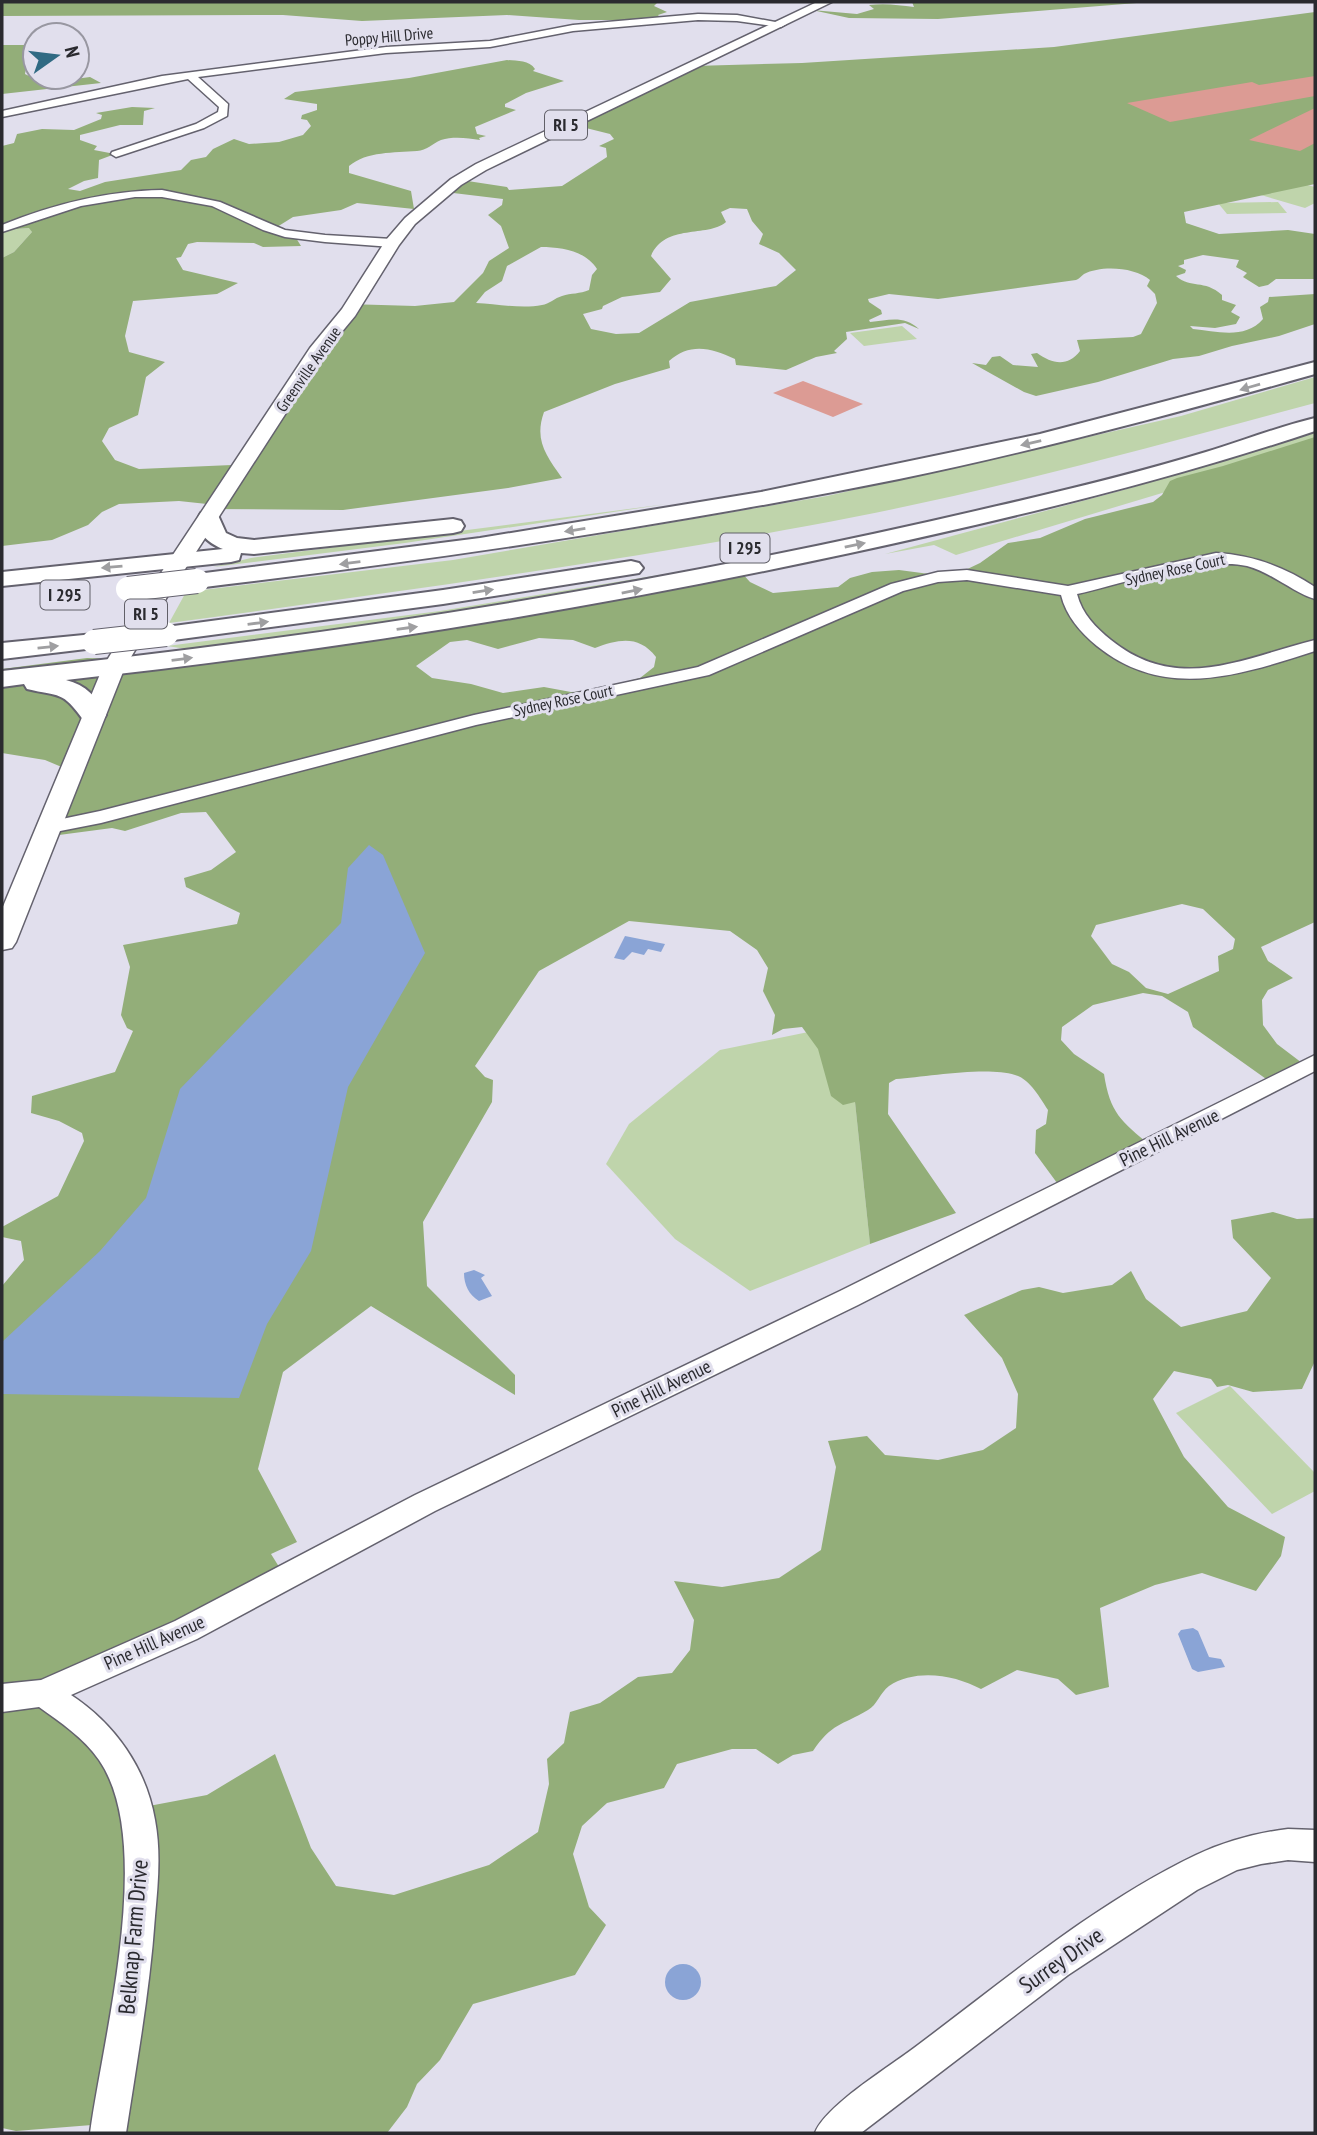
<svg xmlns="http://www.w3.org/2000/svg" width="1317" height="2135" font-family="'PT Sans Narrow',sans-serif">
	<rect width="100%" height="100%" fill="#e1dfed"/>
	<!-- green -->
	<g fill="#bfd4ab">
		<polygon points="1292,181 1315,187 1315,203 1305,208 1261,195"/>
		<polygon points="1278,202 1287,213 1227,214 1218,203"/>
		<polygon points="30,228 32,232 14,252 2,258 2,230"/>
		<polygon points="902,326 917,339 864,346 850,333"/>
		<path d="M1315,377V403C1147,448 979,495 807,526C595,565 382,594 169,623L186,592L453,560L827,496L1181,416Z"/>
		<polygon points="1315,433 1315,447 956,555 934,545 885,554 1127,489"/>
		<polygon points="667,504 405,543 213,567 251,558"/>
		<path d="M714,566C543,608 368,627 193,650L167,646L440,611Z"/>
		<polygon points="823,1029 855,1102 870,1244 750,1291 675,1239 606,1164 629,1124 720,1050"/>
		<polygon points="1230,1386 1315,1473 1315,1491 1272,1514 1176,1413"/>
	</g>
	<!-- forest -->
	<g fill="#93ae79" fill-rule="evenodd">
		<polygon points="2,2 658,2 654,6 667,12 658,15 661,18 643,20 579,20 507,15 362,21 283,15 2,16"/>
		<path d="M912,2H1149L938,19L849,18L812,10L857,14L874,9L869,5C885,3 899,5 914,7Z"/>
		<path d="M1315,12V184L1184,212L1186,223L1219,234L1288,230L1315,234V279H1276L1268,285L1259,287L1243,277L1247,273L1236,267L1239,260L1203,255L1184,260V264L1178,266L1186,270L1185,273L1176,276C1191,289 1204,279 1222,295V300L1236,305L1231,312L1240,317L1236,324L1215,328L1190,326L1193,329C1216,331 1245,340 1263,319L1260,307L1268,302L1269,297L1315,294V324L1279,336L1232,346L1199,356L1173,359L1098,382L1036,396L1024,392L972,363L986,365L992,357L1000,356L1013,365L1038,367L1031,354L1037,353C1052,364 1068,367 1080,351L1077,340L1133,337L1141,334L1157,303L1155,294L1147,286L1150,280C1135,267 1101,265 1084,274C1081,276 1079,279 1076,280L938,299L889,294L868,299L869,302L881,310L882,314L869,320L870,322C889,320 904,315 919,329L905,323L846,332L847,339L834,351L837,353L816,357L786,370L736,365L735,359C712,348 690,342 669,361L670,368L615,384L544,412C534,440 546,455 562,478L508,488L343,510L207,509V504L179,501L119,504L102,512L88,525L52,540L2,546V258L14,252L32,232L29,228L2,230V146L14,143L17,134L42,129L74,130L101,119L102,115L96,113L132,107L155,108L144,111L143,125H120L80,135V140L97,146L94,150L115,154L99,160L98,178L84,181L68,189L80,191L105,182L181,170L191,160L206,157L213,149L234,139L249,144L279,142L303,135L311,126L307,120L301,119L302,115L317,110V104L284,99L295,92L409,78L507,60C517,61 529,60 535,69L533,71L564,81L526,93L505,104V107L516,110L475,127L477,134L486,136L479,138L480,140C468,138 453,136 441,140C432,144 427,150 417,151C394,153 367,151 349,166V173L411,191L414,209L357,203L341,210L293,217L277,227L296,238L301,246L263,247L254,243L197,242L188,244L181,257L176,258L183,270L238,283L217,294L133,301L125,336L129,352L165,362L146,377L138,415L109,428L102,441L115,460L139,469L232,465L283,390L347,304L415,306L454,302L483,273L489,261L509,248L501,226L488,215L502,205L503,199L445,192L461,180L507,187L509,190L562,186L607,157L606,148L599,146L614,139L610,134L570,124L694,66L802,63L1054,47ZM730,208L747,209L752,221L763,234L759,244L779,253L796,270L776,286L690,302L639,333L616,334L591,329L583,314L602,309L603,306L622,297L660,292L671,279L651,256C665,223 707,238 726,222L721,212ZM541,247C561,247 586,251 597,269L592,275L589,290C580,294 571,293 562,296C555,298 549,304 542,305C522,309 497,304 476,303L485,292L502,281L507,266Z"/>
		<polygon points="2,45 35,45 35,65 26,68 25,74 29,76 64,77 68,80 90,77 101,83 2,94"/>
		<path d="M1315,437V922L1261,947L1268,961L1293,978L1268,990L1262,1000L1263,1025L1277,1044L1306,1066L1269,1081L1193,1027L1188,1012L1162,996L1143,993L1093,1005L1062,1027L1061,1040L1074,1054L1104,1074C1110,1113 1121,1121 1150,1145L1060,1187L1035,1153L1036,1130L1046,1124L1048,1110C1040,1098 1030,1079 1015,1075C986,1066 927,1077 896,1079L889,1083L888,1114L956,1213L870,1244L855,1102L843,1105L831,1096L818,1049L802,1027L783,1029L772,1035L775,1015L763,991L768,968L757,950L730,931L629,921L539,971L475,1066L485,1077L493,1080L492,1102L423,1222L427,1286L515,1375V1395L371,1306L283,1372L258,1469L297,1542L271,1554L281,1570L56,1695L82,1727L133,1809L207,1795L275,1754L311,1848L336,1886L394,1895L489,1865L538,1832L549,1784L547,1759L564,1743L570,1712L600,1703L638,1677L672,1673L690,1650L694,1620L674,1581L722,1587L779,1578L821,1550L836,1467L828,1441L867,1436L885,1455L938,1460L983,1450L1016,1428L1018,1394L1002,1358L964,1315L1022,1290L1039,1287L1063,1293L1112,1285L1131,1271L1146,1299L1181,1327L1247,1311L1271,1278L1233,1238L1231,1220L1273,1212L1297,1219L1315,1218V1361L1302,1389L1253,1392L1228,1385L1217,1387L1211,1379L1174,1371L1153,1399L1184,1457L1228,1507L1285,1537L1281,1556L1256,1591L1202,1573L1155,1585L1100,1608L1109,1687L1076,1695L1058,1679L1017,1670L981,1689C955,1675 916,1668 889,1686C880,1693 877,1705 868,1710C841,1726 832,1723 813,1751L793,1755L778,1764L756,1749H732L677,1764L664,1788L607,1803L582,1826L573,1854L589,1907L606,1925L575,1975L473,2004L440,2060L417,2084L407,2107L387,2133H96L92,2125L16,2131L2,2128V1286L24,1260L21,1241L2,1237V1227L58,1196L84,1141L82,1133L59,1121L31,1113L32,1096L115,1072L133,1031L127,1028L121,1015L130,967L123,945L237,924L240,913L186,887L184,878L211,870L236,852L206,812L181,813L125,831L112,828L59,835L36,834L64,768L45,760L2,753V669L87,658L128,659L195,651L740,571L750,582L773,593L838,587L850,578L872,572L899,570L937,575L957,574L980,563L1008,543L1040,538L1085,519L1153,502L1162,495L1170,481L1177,478L1223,466ZM539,638L573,640L595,648C619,639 639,635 656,657L654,667L640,678L591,691L571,692L544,687L503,693L471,684L432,678L416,666L450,642L467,640L498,649ZM1182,904L1203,909L1235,939L1233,949L1218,956L1219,971L1168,994L1146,988L1129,972L1112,964L1091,936L1096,925Z"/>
	</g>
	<!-- water -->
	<g fill="#8aa4d6">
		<polygon points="369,845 383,855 425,953 348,1087 311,1251 267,1324 239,1398 2,1394 2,1342 100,1251 146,1198 180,1089 341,923 348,868"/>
		<polygon points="625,936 665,944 661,952 648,949 644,955 632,952 624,960 614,958"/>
		<path d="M474,1270L485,1275L481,1278L492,1296L479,1301C469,1295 464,1285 464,1273Z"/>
		<polygon points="1193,1628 1198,1631 1209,1657 1221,1659 1225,1667 1198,1672 1192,1669 1178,1634 1181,1630"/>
		<circle cx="683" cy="1982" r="18"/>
	</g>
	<!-- building -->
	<g fill="#dc9b94">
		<polygon points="1315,76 1315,96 1170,122 1127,103 1252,82 1259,85"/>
		<polygon points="1315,108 1315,143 1300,151 1249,140"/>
		<polygon points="803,381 863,404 833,417 773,393"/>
	</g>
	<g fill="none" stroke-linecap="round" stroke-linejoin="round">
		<!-- minor casing -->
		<g stroke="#64626e" stroke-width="3">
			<g id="minor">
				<polygon points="698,14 737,15 786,24 781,27 737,21 698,20 573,31 490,47 386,53 198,77 228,104 227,116 204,128 116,157 111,154 112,152 196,124 218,112 219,107 188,79 2,117 2,111 162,76 386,47 490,41 573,25"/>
				<path d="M162,190L220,202L285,230L325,235L392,239L398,243L392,247L325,242L285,237L263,230L212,206L162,197H135L81,206L2,232V225C54,204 106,191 162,190Z"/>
				<path d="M1216,553C1253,555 1285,567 1315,587V599C1295,594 1273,573 1247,566C1207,556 1120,584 1077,594C1082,614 1096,628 1111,640C1178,694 1242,658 1315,640V651C1240,675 1165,701 1097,646C1081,633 1066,616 1061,595L967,580L938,582L903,591L709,675L476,725L101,823L50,833L40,827L43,823L100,811L474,715L698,667L891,584L938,572L967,570L1068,586Z"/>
				<path d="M1315,1055V1071L858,1305L435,1511L197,1639L71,1695C115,1724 146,1768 155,1820C161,1852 158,1884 155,1916C150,1989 137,2061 126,2133H90C103,2037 156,1842 99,1760C84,1738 60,1722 39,1707L2,1712V1684L41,1680L175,1621L415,1495L840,1291Z"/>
				<path d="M1288,1829L1315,1830V1862L1288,1860L1261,1864L1237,1870L1197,1890L1068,1975L861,2133H815C825,2106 889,2067 914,2048C1005,1980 1094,1904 1196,1855C1226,1841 1256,1833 1288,1829Z"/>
			</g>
		</g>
		<!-- major casing -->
		<g stroke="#64626e" stroke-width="3">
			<polygon id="major" points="817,2 832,2 486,170 461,185 415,224 399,245 355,316 326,351 167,597 125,667 16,942 12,948 2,950 2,909 103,667 145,597 310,348 342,309 386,240 405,218 451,179 476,164"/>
		</g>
		<!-- highway casing -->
		<g stroke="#64626e" stroke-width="4">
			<g id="highway">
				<path d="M1315,362V374C1177,413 1039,450 899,479C666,526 432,560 197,588L189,586L185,581L189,576L197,574L480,538L761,492L1040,434Z"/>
				<path d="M1315,418V431C1163,482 1007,519 850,553C591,609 330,651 66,680C86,685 97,697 106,715L102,721L93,723L84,721C62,690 60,697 27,689L24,684L2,687V671C337,636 669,583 997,506C1067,490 1137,473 1206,452C1242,441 1278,427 1315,418Z"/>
				<path d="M209,511L217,513L226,533L237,538L254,540L453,519L461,521L464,526L461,531L453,533L254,554L241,553L239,560L231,562L2,586V572L223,549C209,544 190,529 201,513Z"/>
				<polygon points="631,561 639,563 643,568 639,573 443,604 166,641 157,639 154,634 157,629 166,627 443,590"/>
				<polygon points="94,634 103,637 107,642 103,647 2,659 2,643"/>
			</g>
		</g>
		<!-- minor -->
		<use href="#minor" fill="#fff" fill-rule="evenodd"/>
		<!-- major -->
		<use href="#major" fill="#fff" fill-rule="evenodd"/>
		<!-- highway -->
		<use href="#highway" fill="#fff" fill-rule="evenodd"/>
		<!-- highway-bridge casing -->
		<g stroke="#64626e" stroke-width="26" stroke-linecap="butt">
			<g id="highway-bridge">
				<polyline points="128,589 197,581"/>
				<polyline points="94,642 166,634"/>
			</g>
		</g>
		<!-- highway-bridge -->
		<use href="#highway-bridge" stroke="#fff" stroke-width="24"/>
	</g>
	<!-- one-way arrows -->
	<defs><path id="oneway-solid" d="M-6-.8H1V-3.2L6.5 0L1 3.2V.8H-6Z" transform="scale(1.75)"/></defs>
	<g fill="#9f9fa1">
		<use href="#oneway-solid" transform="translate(1250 387) rotate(164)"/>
		<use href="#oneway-solid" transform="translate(1031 443) rotate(167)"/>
		<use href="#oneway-solid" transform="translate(575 530) rotate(171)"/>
		<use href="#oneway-solid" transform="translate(855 545) rotate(-12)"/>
		<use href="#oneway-solid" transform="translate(350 563) rotate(173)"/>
		<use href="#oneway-solid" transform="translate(112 567) rotate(175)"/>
		<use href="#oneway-solid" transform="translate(483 591) rotate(-9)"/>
		<use href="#oneway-solid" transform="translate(632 591) rotate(-11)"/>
		<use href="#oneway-solid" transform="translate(258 623) rotate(-7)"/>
		<use href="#oneway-solid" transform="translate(407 628) rotate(-8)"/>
		<use href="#oneway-solid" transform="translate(48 647) rotate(-6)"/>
		<use href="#oneway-solid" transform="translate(182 659) rotate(-7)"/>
	</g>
	<g text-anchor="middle" stroke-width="6" stroke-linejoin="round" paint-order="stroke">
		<!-- far-street labels -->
		<g font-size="16" fill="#2a2a2f" stroke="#e1dfed">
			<text transform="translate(389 36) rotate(-5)" y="6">Poppy Hill Drive</text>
			<text transform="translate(308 369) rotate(-55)" y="6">Greenville Avenue</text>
			<text transform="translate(1175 569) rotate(-12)" y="6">Sydney Rose Court</text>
			<text transform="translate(563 700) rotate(-12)" y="6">Sydney Rose Court</text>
		</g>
		<!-- shield labels -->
		<g fill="#e1dfed" stroke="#616068" stroke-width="2">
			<rect x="545" y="110.5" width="42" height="29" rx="5"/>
			<rect x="720.5" y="533.5" width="49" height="29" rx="5"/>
			<rect x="40.5" y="580.5" width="49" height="29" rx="5"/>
			<rect x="125" y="599.5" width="42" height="29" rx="5"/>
		</g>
		<g font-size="18" font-weight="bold" fill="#2a2a2f">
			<text x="566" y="131">RI 5</text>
			<text x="745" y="554">I 295</text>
			<text x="65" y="601">I 295</text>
			<text x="146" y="620">RI 5</text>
		</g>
		<!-- street labels -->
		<g font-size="19" fill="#2a2a2f" stroke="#e1dfed">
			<text transform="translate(1169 1137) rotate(-26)" y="7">Pine Hill Avenue</text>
			<text transform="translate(661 1388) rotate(-26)" y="7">Pine Hill Avenue</text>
			<text transform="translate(154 1642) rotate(-24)" y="7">Pine Hill Avenue</text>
		</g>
		<!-- near-street labels -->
		<g font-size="23" fill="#2a2a2f" stroke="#e1dfed">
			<text transform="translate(133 1937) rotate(-85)" y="8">Belknap Farm Drive</text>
			<text transform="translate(1061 1960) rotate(-35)" y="8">Surrey Drive</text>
		</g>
	</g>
	<!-- border -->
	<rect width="1317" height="2135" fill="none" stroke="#2a2a2f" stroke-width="7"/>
	<!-- north arrow -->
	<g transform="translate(56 56) rotate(76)"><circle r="33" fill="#e1dfed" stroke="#9897a1" stroke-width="2"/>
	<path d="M0-5L12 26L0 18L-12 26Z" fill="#306a83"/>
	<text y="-10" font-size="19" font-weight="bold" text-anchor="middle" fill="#2a2a2f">N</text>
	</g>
</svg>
